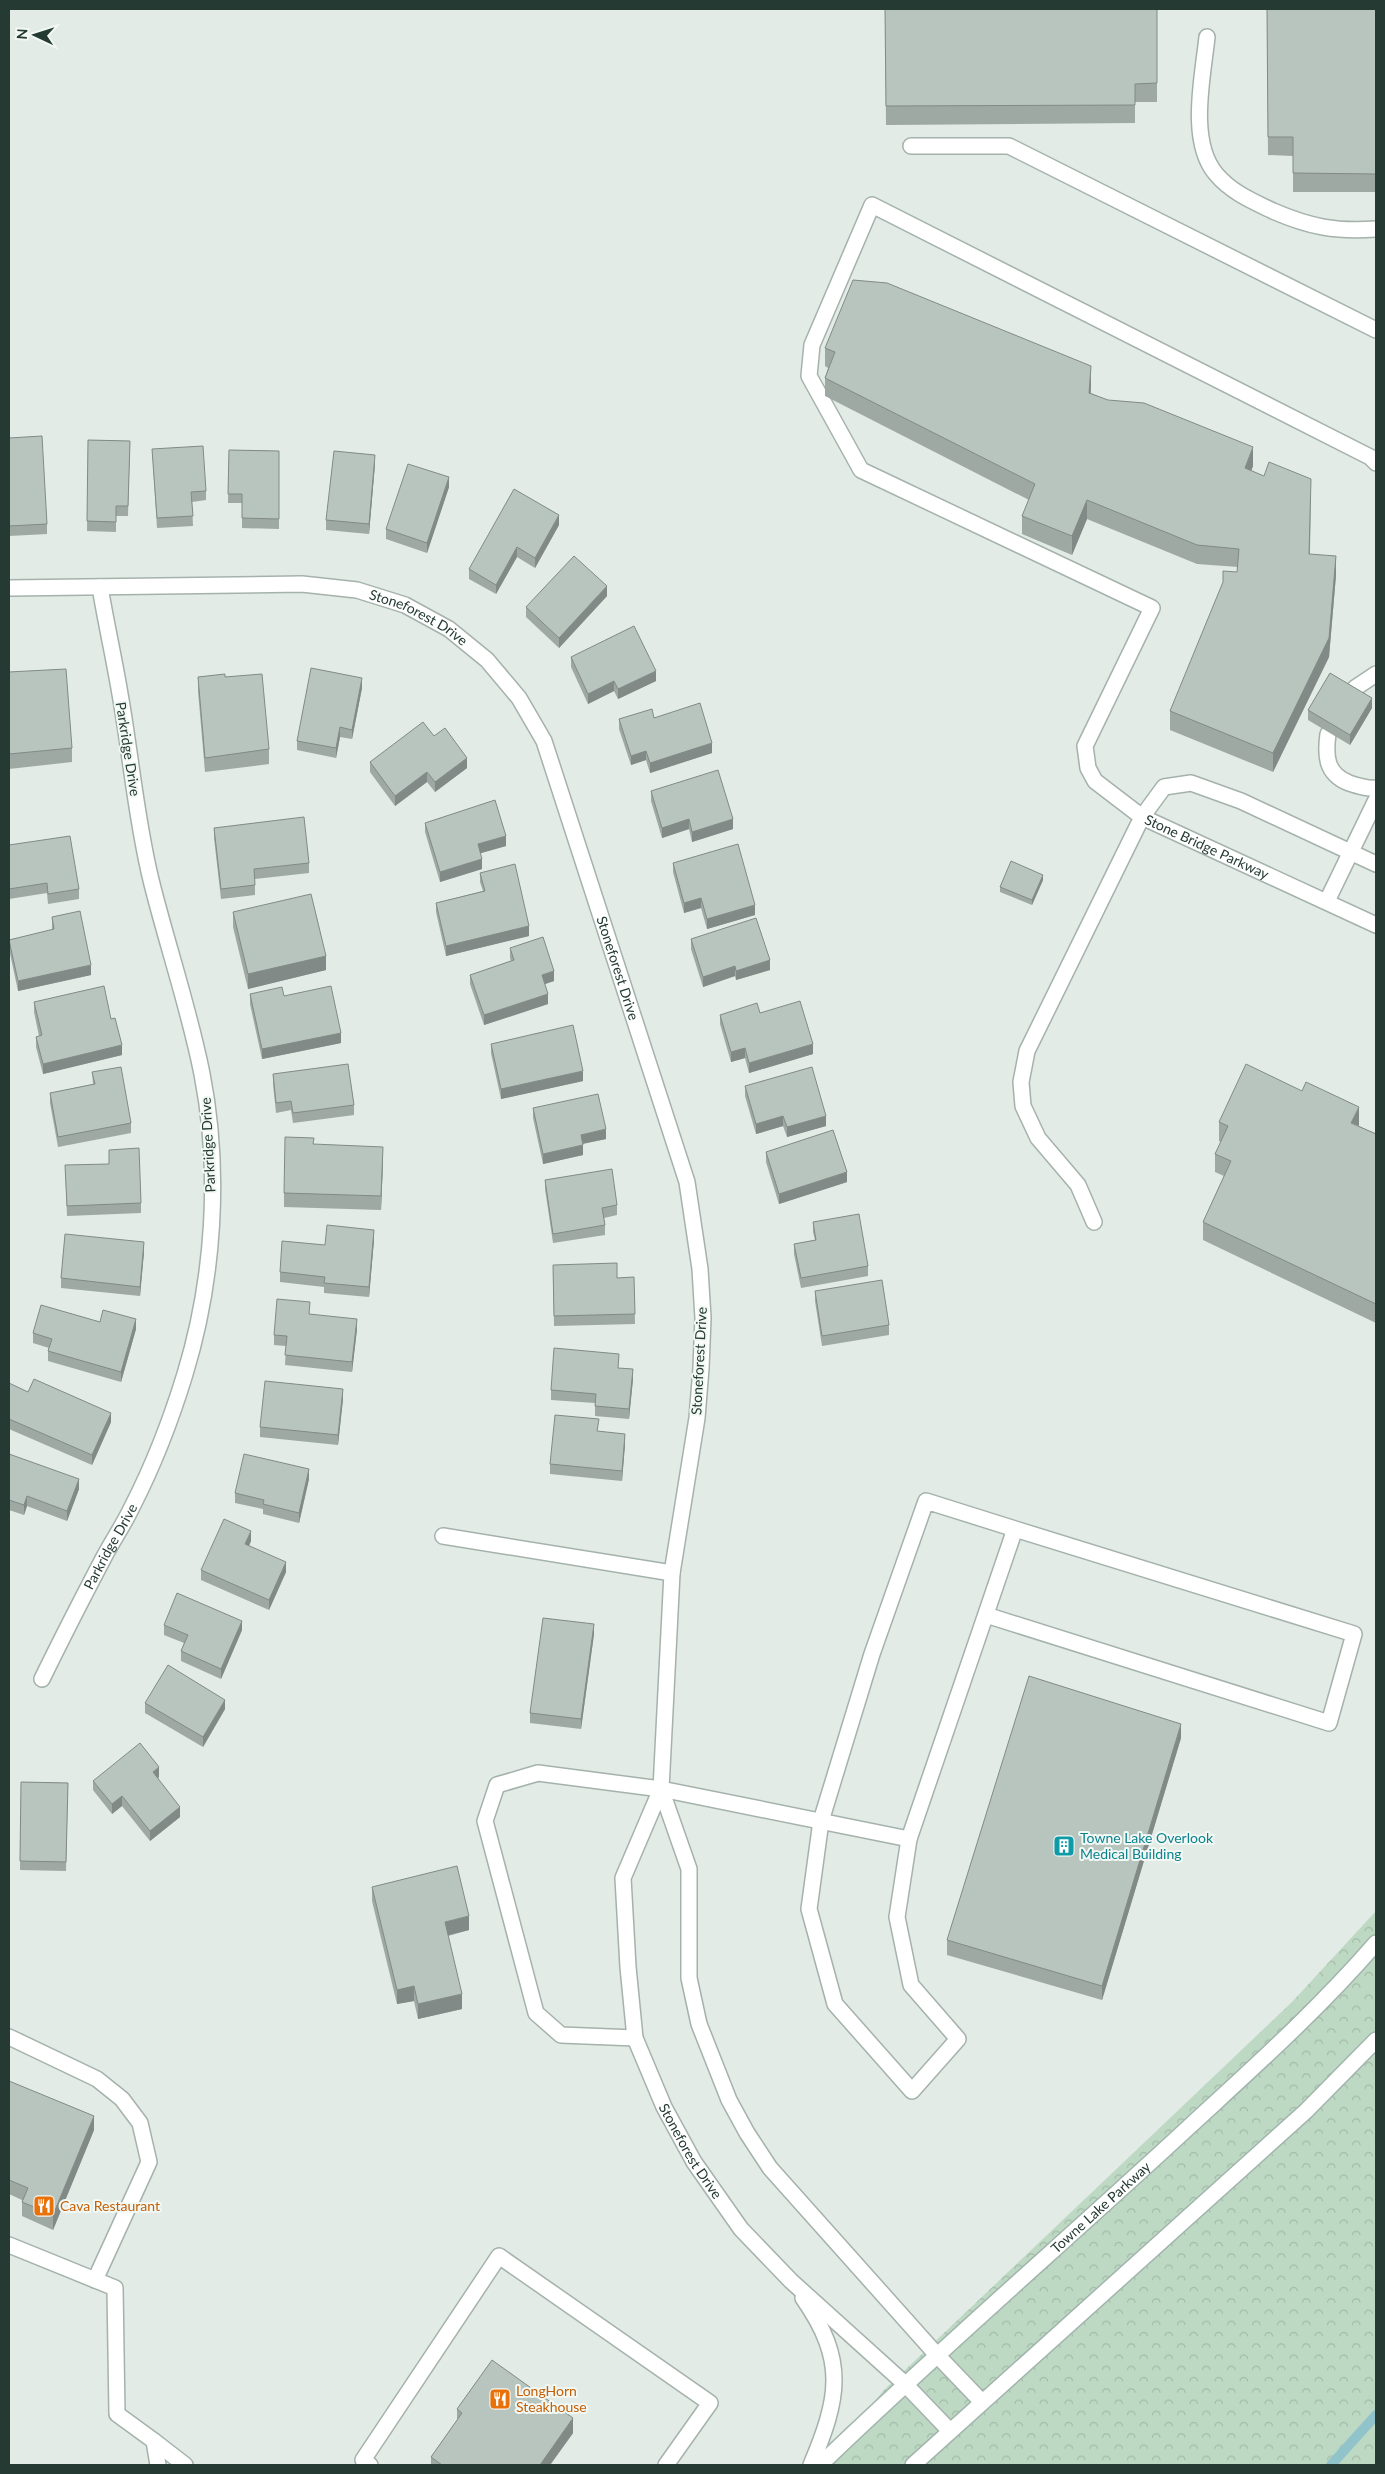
<svg xmlns="http://www.w3.org/2000/svg" width="1385" height="2474" font-family="Lato,sans-serif">
	<defs>
		<pattern id="forest-crowns" width="20" height="18" patternUnits="userSpaceOnUse" patternTransform="scale(1.25)"><rect width="20" height="18" fill="#bdd9c3"/><path d="M2 6a3 3 0 1 1 6 0M12 15a3 3 0 1 1 6 0" fill="none" stroke="#a2bba8"/></pattern>
	</defs>
	<rect width="100%" height="100%" fill="#e2ebe6"/>
	<!-- forest -->
	<polygon fill="url(#forest-crowns)" points="1376,1911 1376,2465 823,2465 883,2391 1292,2002"/>
	<g fill="none" stroke-linecap="round" stroke-linejoin="round">
		<!-- stream -->
		<polyline stroke="#90c4ca" stroke-width="10" points="1331,2465 1376,2415"/>
		<!-- lane casing -->
		<g stroke="#a5b2ac" stroke-width="18">
			<g id="lane">
				<path d="M1207,37C1203,76 1188,141 1216,174C1231,192 1252,201 1273,211C1310,227 1336,232 1376,229"/>
				<polyline points="911,146 1009,146 1376,330"/>
				<polyline points="1355,688 1376,674"/>
				<path d="M1328,734C1325,756 1326,774 1349,783C1358,786 1367,789 1376,788"/>
				<polyline points="1327,901 1376,800"/>
				<polyline points="1094,1222 1078,1185 1038,1138 1023,1106 1021,1082 1027,1051 1142,817 1095,781 1088,768 1085,746 1152,608 861,470 809,376 812,345 872,205 1370,457 1376,463"/>
				<polyline points="443,1536 672,1573"/>
				<polyline points="986,1615 1329,1723 1354,1634 1015,1529 909,1839 897,1917 911,1985 958,2039 912,2091 835,2004 809,1909 821,1821 872,1654 926,1501 1015,1529"/>
				<polyline points="9,2037 97,2079 122,2099 140,2123 149,2162 95,2280"/>
				<polyline points="635,2038 561,2035 536,2013 485,1821 497,1785 538,1773 661,1789 909,1839"/>
				<polyline points="9,2245 115,2288 117,2414 154,2441 158,2465"/>
				<polyline points="154,2441 185,2465"/>
				<polyline points="370,2465 363,2460 499,2256 710,2403 666,2465"/>
			</g>
		</g>
		<!-- street casing -->
		<g stroke="#a5b2ac" stroke-width="18">
			<g id="street">
				<path id="s1" d="M9,588L302,584L357,590L405,605L449,629L487,660L519,698L544,741L687,1182L700,1269L703,1318L701,1368L697,1418L672,1573L661,1789L623,1878L628,1967L635,2038L664,2107L694,2162L741,2229L791,2281L904,2383L950,2431"/>
				<path id="s2" d="M1376,864L1241,801L1191,783L1164,787L1142,817L1376,925"/>
				<path id="s3" d="M42,1679C62,1638 83,1597 104,1557C113,1540 124,1524 132,1507C154,1464 171,1420 185,1374C214,1279 221,1171 202,1074C189,1008 167,945 151,880C136,819 131,756 120,694C114,658 106,623 100,587"/>
				<polyline points="661,1789 689,1869 689,1978 699,2024 729,2100 747,2133 770,2168 936,2354 982,2402"/>
				<path d="M803,2298C847,2361 839,2398 811,2465"/>
			</g>
		</g>
		<!-- secondary casing -->
		<g stroke="#a2b5ad" stroke-width="18">
			<g id="secondary">
				<path id="s4" d="M820,2465C940,2349 1067,2240 1190,2126C1254,2067 1319,2009 1376,1943"/>
				<polyline points="913,2465 1306,2111 1376,2040"/>
			</g>
		</g>
		<!-- lane -->
		<use href="#lane" stroke="#fff" stroke-width="15"/>
		<!-- street -->
		<use href="#street" stroke="#fff" stroke-width="15"/>
		<!-- secondary -->
		<use href="#secondary" stroke="#fff" stroke-width="15"/>
	</g>
	<!-- wall -->
	<g fill="#9ea9a4">
		<polygon points="885,9 1263,9 1157,9 1157,102 1135,102 1135,123 886,125"/>
		<polygon points="1267,9 1376,9 1376,192 1293,192 1293,156 1268,155"/>
		<polygon points="825,348 1091,385 1091,393 1253,466 1251,471 1311,498 1310,554 1336,575 1329,657 1273,772 1170,730 1170,711 1237,572 1238,567 1197,564 1087,519 1072,555 1022,534 1022,516 1029,500 825,396 825,378 828,368 825,366"/>
		<polygon points="9,438 47,524 47,534 9,536"/>
		<polygon points="88,440 130,441 128,516 116,516 116,532 87,531"/>
		<polygon points="152,449 206,491 206,500 192,502 193,526 157,528"/>
		<polygon points="229,450 279,451 279,529 242,528 242,503 228,503"/>
		<polygon points="375,464 369,534 326,530 326,520"/>
		<polygon points="449,487 427,553 386,539 386,529"/>
		<polygon points="559,525 535,568 517,557 496,594 469,579 469,569"/>
		<polygon points="607,596 559,648 526,617 526,607"/>
		<polygon points="571,657 656,681 618,699 614,691 588,704 571,667"/>
		<polygon points="9,672 72,748 72,762 9,769"/>
		<polygon points="198,677 225,677 269,749 269,764 205,772 198,691"/>
		<polygon points="362,688 352,739 340,737 336,758 297,750 297,741"/>
		<polygon points="1372,708 1350,745 1308,720 1308,710"/>
		<polygon points="654,718 712,753 650,773 646,760 631,765 619,729 619,719"/>
		<polygon points="370,762 467,768 435,792 427,782 395,806 370,772"/>
		<polygon points="651,791 733,829 692,842 689,829 662,838 651,801"/>
		<polygon points="425,823 506,846 480,853 482,869 440,882 425,832"/>
		<polygon points="214,828 309,863 309,873 255,879 255,895 221,899 214,838"/>
		<polygon points="9,845 79,889 79,899 48,904 47,893 9,899"/>
		<polygon points="673,863 755,915 707,929 701,908 684,913 673,872"/>
		<polygon points="480,873 529,936 446,956 436,912 436,903 483,891 480,882"/>
		<polygon points="1043,880 1032,905 1000,892 1000,887"/>
		<polygon points="233,912 326,970 248,989 233,927"/>
		<polygon points="52,917 91,975 18,991 9,949 9,940 52,930"/>
		<polygon points="691,939 770,970 736,980 735,976 703,987 691,949"/>
		<polygon points="510,948 554,981 545,984 548,1004 484,1025 470,984 470,975 511,961 510,958"/>
		<polygon points="250,994 284,996 341,1043 262,1059 250,1004"/>
		<polygon points="34,1002 111,1019 122,1055 43,1074 36,1047 36,1037 39,1036 34,1012"/>
		<polygon points="760,1013 813,1054 749,1073 745,1058 731,1062 720,1024 720,1015"/>
		<polygon points="491,1044 583,1081 501,1099 491,1053"/>
		<polygon points="92,1072 131,1123 131,1133 58,1147 50,1103 50,1093 93,1084"/>
		<polygon points="273,1074 354,1105 354,1115 293,1123 291,1110 276,1113 273,1084"/>
		<polygon points="745,1086 826,1126 787,1137 783,1126 756,1134 745,1096"/>
		<polygon points="533,1108 606,1139 583,1144 583,1155 543,1164 533,1118"/>
		<polygon points="1219,1122 1359,1126 1376,1134 1376,1323 1203,1240 1203,1222 1224,1176 1215,1172 1215,1154 1221,1142 1219,1141"/>
		<polygon points="314,1144 383,1161 381,1210 284,1207 284,1193"/>
		<polygon points="766,1152 847,1182 779,1204 766,1162"/>
		<polygon points="65,1165 141,1203 141,1213 67,1216"/>
		<polygon points="545,1180 617,1205 617,1215 604,1218 605,1225 605,1235 553,1243 545,1189"/>
		<polygon points="813,1222 868,1266 868,1276 801,1288 794,1254 794,1244 815,1240 813,1232"/>
		<polygon points="374,1240 369,1297 324,1293 324,1287 280,1282 280,1272 325,1245"/>
		<polygon points="144,1252 140,1296 61,1288 61,1278"/>
		<polygon points="553,1265 617,1278 634,1277 635,1324 554,1326"/>
		<polygon points="815,1291 889,1325 889,1335 822,1346 815,1301"/>
		<polygon points="310,1314 357,1329 352,1372 285,1365 286,1346 274,1345 274,1335"/>
		<polygon points="100,1322 136,1329 121,1382 48,1361 48,1351 49,1348 33,1343 33,1333"/>
		<polygon points="619,1368 633,1379 629,1419 595,1416 595,1403 551,1400 551,1390"/>
		<polygon points="9,1385 111,1422 92,1465 9,1429"/>
		<polygon points="343,1399 338,1445 260,1437 260,1427"/>
		<polygon points="598,1432 625,1444 622,1481 550,1474 550,1464"/>
		<polygon points="9,1454 79,1489 67,1521 27,1506 24,1515 9,1510"/>
		<polygon points="309,1479 299,1523 263,1514 263,1509 235,1503 235,1493"/>
		<polygon points="251,1541 249,1546 286,1572 269,1610 201,1580 201,1570"/>
		<polygon points="164,1625 242,1630 221,1679 181,1661 181,1651 184,1643 164,1635"/>
		<polygon points="594,1634 581,1729 530,1723 530,1713"/>
		<polygon points="145,1703 225,1709 203,1747 145,1713"/>
		<polygon points="1181,1738 1102,2000 947,1955 947,1940"/>
		<polygon points="159,1777 158,1778 180,1817 150,1841 122,1806 112,1814 93,1790 93,1781"/>
		<polygon points="21,1782 68,1783 66,1871 20,1870"/>
		<polygon points="372,1887 469,1930 448,1936 462,2009 418,2019 414,2001 397,2004 372,1901"/>
		<polygon points="9,2081 94,2130 53,2230 22,2216 22,2200 9,2194"/>
		<polygon points="457,2409 573,2433 550,2465 431,2465 431,2457 457,2420"/>
	</g>
	<!-- shaded-wall -->
	<g fill="#818a86">
		<polygon points="1091,366 1091,385 1089,411 1089,393"/>
		<polygon points="1253,447 1253,466 1245,487 1245,468"/>
		<polygon points="375,455 375,464 369,534 369,524"/>
		<polygon points="449,477 449,487 427,553 427,543"/>
		<polygon points="1087,500 1087,519 1072,555 1072,536"/>
		<polygon points="559,515 559,525 535,568 535,558"/>
		<polygon points="517,547 517,557 496,594 496,585"/>
		<polygon points="1336,556 1336,575 1329,657 1273,772 1273,753"/>
		<polygon points="607,586 607,596 559,648 559,638"/>
		<polygon points="656,671 656,681 618,699 618,689"/>
		<polygon points="362,678 362,688 352,739 352,730"/>
		<polygon points="614,681 614,691 588,704 588,694"/>
		<polygon points="1372,698 1372,708 1350,745 1350,735"/>
		<polygon points="340,727 340,737 336,758 336,748"/>
		<polygon points="712,743 712,753 650,773 650,763"/>
		<polygon points="646,751 646,760 631,765 631,756"/>
		<polygon points="467,758 467,768 435,792 435,782"/>
		<polygon points="427,772 427,782 395,806 395,796"/>
		<polygon points="689,819 689,829 662,838 662,828"/>
		<polygon points="733,819 733,829 692,842 692,832"/>
		<polygon points="506,836 506,846 478,854 478,844"/>
		<polygon points="482,859 482,869 440,882 440,872"/>
		<polygon points="1043,875 1043,880 1032,905 1032,900"/>
		<polygon points="701,898 701,908 684,913 684,903"/>
		<polygon points="755,905 755,915 707,929 707,919"/>
		<polygon points="529,926 529,936 446,956 446,946"/>
		<polygon points="326,956 326,970 248,989 248,974"/>
		<polygon points="770,960 770,970 736,980 736,971"/>
		<polygon points="91,965 91,975 18,991 18,981"/>
		<polygon points="735,966 735,976 703,987 703,977"/>
		<polygon points="554,971 554,981 542,985 542,975"/>
		<polygon points="548,994 548,1004 484,1025 484,1015"/>
		<polygon points="341,1033 341,1043 262,1059 262,1049"/>
		<polygon points="813,1044 813,1054 749,1073 749,1063"/>
		<polygon points="122,1045 122,1055 43,1074 43,1064"/>
		<polygon points="745,1048 745,1058 731,1062 731,1052"/>
		<polygon points="583,1071 583,1081 501,1099 501,1089"/>
		<polygon points="1359,1107 1359,1126 1351,1123"/>
		<polygon points="783,1116 783,1126 756,1134 756,1124"/>
		<polygon points="826,1116 826,1126 787,1137 787,1127"/>
		<polygon points="606,1129 606,1139 581,1144 581,1135"/>
		<polygon points="583,1145 583,1155 543,1164 543,1154"/>
		<polygon points="383,1147 383,1161 381,1210 381,1196"/>
		<polygon points="847,1172 847,1182 779,1204 779,1194"/>
		<polygon points="374,1230 374,1240 369,1297 369,1287"/>
		<polygon points="144,1242 144,1252 140,1296 140,1287"/>
		<polygon points="136,1319 136,1329 121,1382 121,1372"/>
		<polygon points="357,1319 357,1329 352,1372 352,1362"/>
		<polygon points="633,1369 633,1379 629,1419 629,1409"/>
		<polygon points="343,1389 343,1399 338,1445 338,1435"/>
		<polygon points="111,1413 111,1422 92,1465 92,1455"/>
		<polygon points="625,1434 625,1444 622,1481 622,1471"/>
		<polygon points="309,1469 309,1479 299,1523 299,1513"/>
		<polygon points="79,1479 79,1489 67,1521 67,1511"/>
		<polygon points="27,1496 27,1506 24,1515 24,1505"/>
		<polygon points="251,1531 251,1541 245,1554 245,1544"/>
		<polygon points="10,1546 10,1556 9,1558 9,1548"/>
		<polygon points="286,1562 286,1572 269,1610 269,1600"/>
		<polygon points="242,1621 242,1630 221,1679 221,1669"/>
		<polygon points="594,1624 594,1634 581,1729 581,1719"/>
		<polygon points="225,1700 225,1709 203,1747 203,1737"/>
		<polygon points="1181,1724 1181,1738 1102,2000 1102,1986"/>
		<polygon points="159,1767 159,1777 153,1782 153,1772"/>
		<polygon points="122,1796 122,1806 112,1814 112,1804"/>
		<polygon points="180,1807 180,1817 150,1841 150,1831"/>
		<polygon points="469,1916 469,1930 445,1936 445,1922"/>
		<polygon points="414,1986 414,2001 397,2004 397,1990"/>
		<polygon points="462,1994 462,2009 418,2019 418,2004"/>
		<polygon points="94,2116 94,2130 53,2230 53,2215"/>
		<polygon points="573,2418 573,2433 550,2465 540,2465"/>
	</g>
	<!-- building -->
	<g fill="#b8c5bf" stroke="#818a86">
		<polygon points="885,9 1157,9 1157,83 1135,84 1135,105 886,106"/>
		<polygon points="1267,9 1376,9 1376,174 1293,173 1293,137 1268,137"/>
		<polygon points="853,280 887,283 1091,366 1089,393 1108,400 1144,403 1253,447 1245,468 1264,476 1269,462 1311,479 1309,554 1336,556 1329,638 1273,753 1170,711 1223,582 1223,571 1237,572 1239,549 1197,545 1087,500 1072,536 1022,516 1035,484 825,378 835,352 825,348"/>
		<polygon points="42,436 47,524 9,526 9,438"/>
		<polygon points="88,440 130,441 128,506 116,506 116,522 87,521"/>
		<polygon points="203,446 206,491 191,492 193,516 157,518 152,449"/>
		<polygon points="229,450 279,451 279,519 242,518 242,494 228,494"/>
		<polygon points="334,451 375,455 369,524 326,520"/>
		<polygon points="408,464 449,477 427,543 386,529"/>
		<polygon points="514,489 559,515 535,558 517,547 496,585 469,569"/>
		<polygon points="574,556 607,586 559,638 526,607"/>
		<polygon points="634,626 656,671 618,689 614,681 588,694 571,657"/>
		<polygon points="311,668 362,678 352,730 340,727 336,748 297,741"/>
		<polygon points="66,669 72,748 9,754 9,672"/>
		<polygon points="1330,673 1372,698 1350,735 1308,710"/>
		<polygon points="225,674 225,677 262,674 269,749 205,758 198,677"/>
		<polygon points="700,703 712,743 650,763 646,751 631,756 619,719 652,709 654,718"/>
		<polygon points="423,722 434,736 445,728 467,758 435,782 427,772 395,796 370,762"/>
		<polygon points="718,770 733,819 692,832 689,819 662,828 651,791"/>
		<polygon points="495,800 506,836 478,844 482,859 440,872 425,823"/>
		<polygon points="304,817 309,863 254,869 255,885 221,889 214,828"/>
		<polygon points="70,836 79,889 48,894 47,883 9,889 9,845"/>
		<polygon points="738,844 755,905 707,919 701,898 684,903 673,863"/>
		<polygon points="1011,861 1043,875 1032,900 1000,887"/>
		<polygon points="515,864 529,926 446,946 436,903 485,891 480,873"/>
		<polygon points="311,894 326,956 248,974 233,912"/>
		<polygon points="80,911 91,965 18,981 9,940 54,929 52,917"/>
		<polygon points="756,918 770,960 736,971 735,966 703,977 691,939"/>
		<polygon points="543,937 554,971 542,975 548,994 484,1015 470,975 514,960 510,948"/>
		<polygon points="104,986 111,1019 115,1018 122,1045 43,1064 36,1037 42,1035 34,1002"/>
		<polygon points="331,986 341,1033 262,1049 250,994 282,987 284,996"/>
		<polygon points="800,1001 813,1044 749,1063 745,1048 731,1052 720,1015 757,1003 760,1013"/>
		<polygon points="573,1025 583,1071 501,1089 491,1044"/>
		<polygon points="348,1064 354,1105 293,1113 291,1101 276,1103 273,1074"/>
		<polygon points="1246,1064 1302,1091 1306,1082 1359,1107 1351,1123 1376,1134 1376,1304 1203,1222 1231,1161 1215,1154 1228,1126 1219,1122"/>
		<polygon points="121,1067 131,1123 58,1137 50,1093 95,1084 92,1072"/>
		<polygon points="812,1067 826,1116 787,1127 783,1116 756,1124 745,1086"/>
		<polygon points="598,1094 606,1129 581,1135 583,1145 543,1154 533,1108"/>
		<polygon points="833,1130 847,1172 779,1194 766,1152"/>
		<polygon points="285,1137 314,1138 313,1144 383,1147 381,1196 284,1193"/>
		<polygon points="139,1148 141,1203 67,1206 65,1165 109,1164 109,1150"/>
		<polygon points="612,1169 617,1205 602,1208 605,1225 553,1234 545,1180"/>
		<polygon points="859,1214 868,1266 801,1278 794,1244 816,1240 813,1222"/>
		<polygon points="327,1225 374,1230 369,1287 324,1283 325,1277 280,1272 282,1241 325,1245"/>
		<polygon points="65,1234 144,1242 140,1287 61,1278"/>
		<polygon points="617,1263 617,1278 634,1277 635,1314 554,1316 553,1265"/>
		<polygon points="882,1280 889,1325 822,1336 815,1291"/>
		<polygon points="277,1299 310,1302 309,1314 357,1319 352,1362 285,1355 287,1336 274,1335"/>
		<polygon points="41,1305 100,1322 103,1310 136,1319 121,1372 48,1351 52,1339 33,1333"/>
		<polygon points="554,1348 619,1354 618,1368 633,1369 629,1409 595,1406 596,1394 551,1390"/>
		<polygon points="34,1379 111,1413 92,1455 9,1419 9,1383 28,1392"/>
		<polygon points="265,1381 343,1389 338,1435 260,1427"/>
		<polygon points="555,1415 599,1419 597,1431 625,1434 622,1471 550,1464"/>
		<polygon points="9,1454 79,1479 67,1511 27,1496 24,1505 9,1500"/>
		<polygon points="244,1454 309,1469 299,1513 263,1504 264,1500 235,1493"/>
		<polygon points="224,1519 251,1531 245,1544 286,1562 269,1600 201,1570"/>
		<polygon points="177,1593 242,1621 221,1669 181,1651 188,1635 164,1625"/>
		<polygon points="543,1618 594,1624 581,1719 530,1713"/>
		<polygon points="168,1665 225,1700 203,1737 145,1703"/>
		<polygon points="1029,1676 1181,1724 1102,1986 947,1940"/>
		<polygon points="140,1743 159,1767 153,1772 180,1807 150,1831 122,1796 112,1804 93,1781"/>
		<polygon points="21,1782 68,1783 66,1862 20,1861"/>
		<polygon points="457,1866 469,1916 445,1922 462,1994 418,2004 414,1986 397,1990 372,1887"/>
		<polygon points="9,2081 94,2116 53,2215 22,2202 28,2188 9,2180"/>
		<polygon points="492,2360 573,2418 540,2465 442,2465 431,2457 462,2413 457,2409"/>
	</g>
	<!-- icons -->
	<defs>
		<g id="building-square" transform="scale(1.125)"><rect x="-9" y="-9" width="18" height="18" rx="4" fill="#0f9aa8" stroke="#f2f8f4"/><path d="M-4-6H4V6H1V3H-1V6H-4ZM-2.5-4.3h1.7v1.8h-1.7ZM.8-4.3h1.7v1.8H.8ZM-2.5-1h1.7V.8h-1.7ZM.8-1h1.7V.8H.8Z" fill="#fff"/></g>
		<g id="restaurant-square" transform="scale(1.125)"><rect x="-9" y="-9" width="18" height="18" rx="4" fill="#e8710a" stroke="#f2f8f4"/><path d="M-5-6h1v4h1v-4h1v4h1v-4h1v5L-1.5 .5V6h-2V.5L-5-1ZM5-6V6H3V1.5H1.5Q1.5-4 5-6Z" fill="#fff"/></g>
	</defs>
	<g fill-rule="evenodd">
		<use href="#building-square" x="1064" y="1846"/>
		<use href="#restaurant-square" x="44" y="2206"/>
		<use href="#restaurant-square" x="500" y="2399"/>
	</g>
	<g text-anchor="middle" stroke-width="4" stroke-linejoin="round" paint-order="stroke">
		<!-- street labels -->
		<g font-size="14" fill="#243a32" stroke="#f2f8f4">
			<text dy="5" stroke="none"><textPath href="#s1" startOffset="416">Stoneforest Drive</textPath></text>
			<text transform="translate(128 749) rotate(81)" y="5">Parkridge Drive</text>
			<text dy="5" stroke="none"><textPath href="#s2" startOffset="338">Stone Bridge Parkway</textPath></text>
			<text dy="5" stroke="none"><textPath href="#s1" startOffset="836">Stoneforest Drive</textPath></text>
			<text transform="translate(208 1145) rotate(-93)" y="5">Parkridge Drive</text>
			<text transform="translate(699 1361) rotate(-87)" y="5">Stoneforest Drive</text>
			<text dy="5" stroke="none"><textPath href="#s3" startOffset="149">Parkridge Drive</textPath></text>
			<text dy="5" stroke="none"><textPath href="#s1" startOffset="2055">Stoneforest Drive</textPath></text>
			<text dy="5" stroke="none"><textPath href="#s4" startOffset="381">Towne Lake Parkway</textPath></text>
		</g>
		<!-- culture labels -->
		<g font-size="14" fill="#0d838f" stroke="#f2f8f4" text-anchor="start">
			<text x="1080" y="1843">Towne Lake Overlook<tspan x="1080" dy="16">Medical Building</tspan></text>
		</g>
		<!-- food labels -->
		<g font-size="14" fill="#c56008" stroke="#f2f8f4" text-anchor="start">
			<text x="60" y="2211">Cava Restaurant</text>
			<text x="516" y="2396">LongHorn<tspan x="516" dy="16">Steakhouse</tspan></text>
		</g>
	</g>
	<!-- border -->
	<rect width="1385" height="2474" fill="none" stroke="#243a32" stroke-width="20"/>
	<!-- north arrow -->
	<g transform="translate(35 35) rotate(274)" stroke="#f2f8f4" stroke-width="4" paint-order="stroke">
	<path d="M0-4L9 19L0 12L-9 19Z" fill="#243a32"/>
	<text y="-8" font-size="14" font-weight="bold" text-anchor="middle" fill="#243a32">N</text>
	</g>
</svg>
